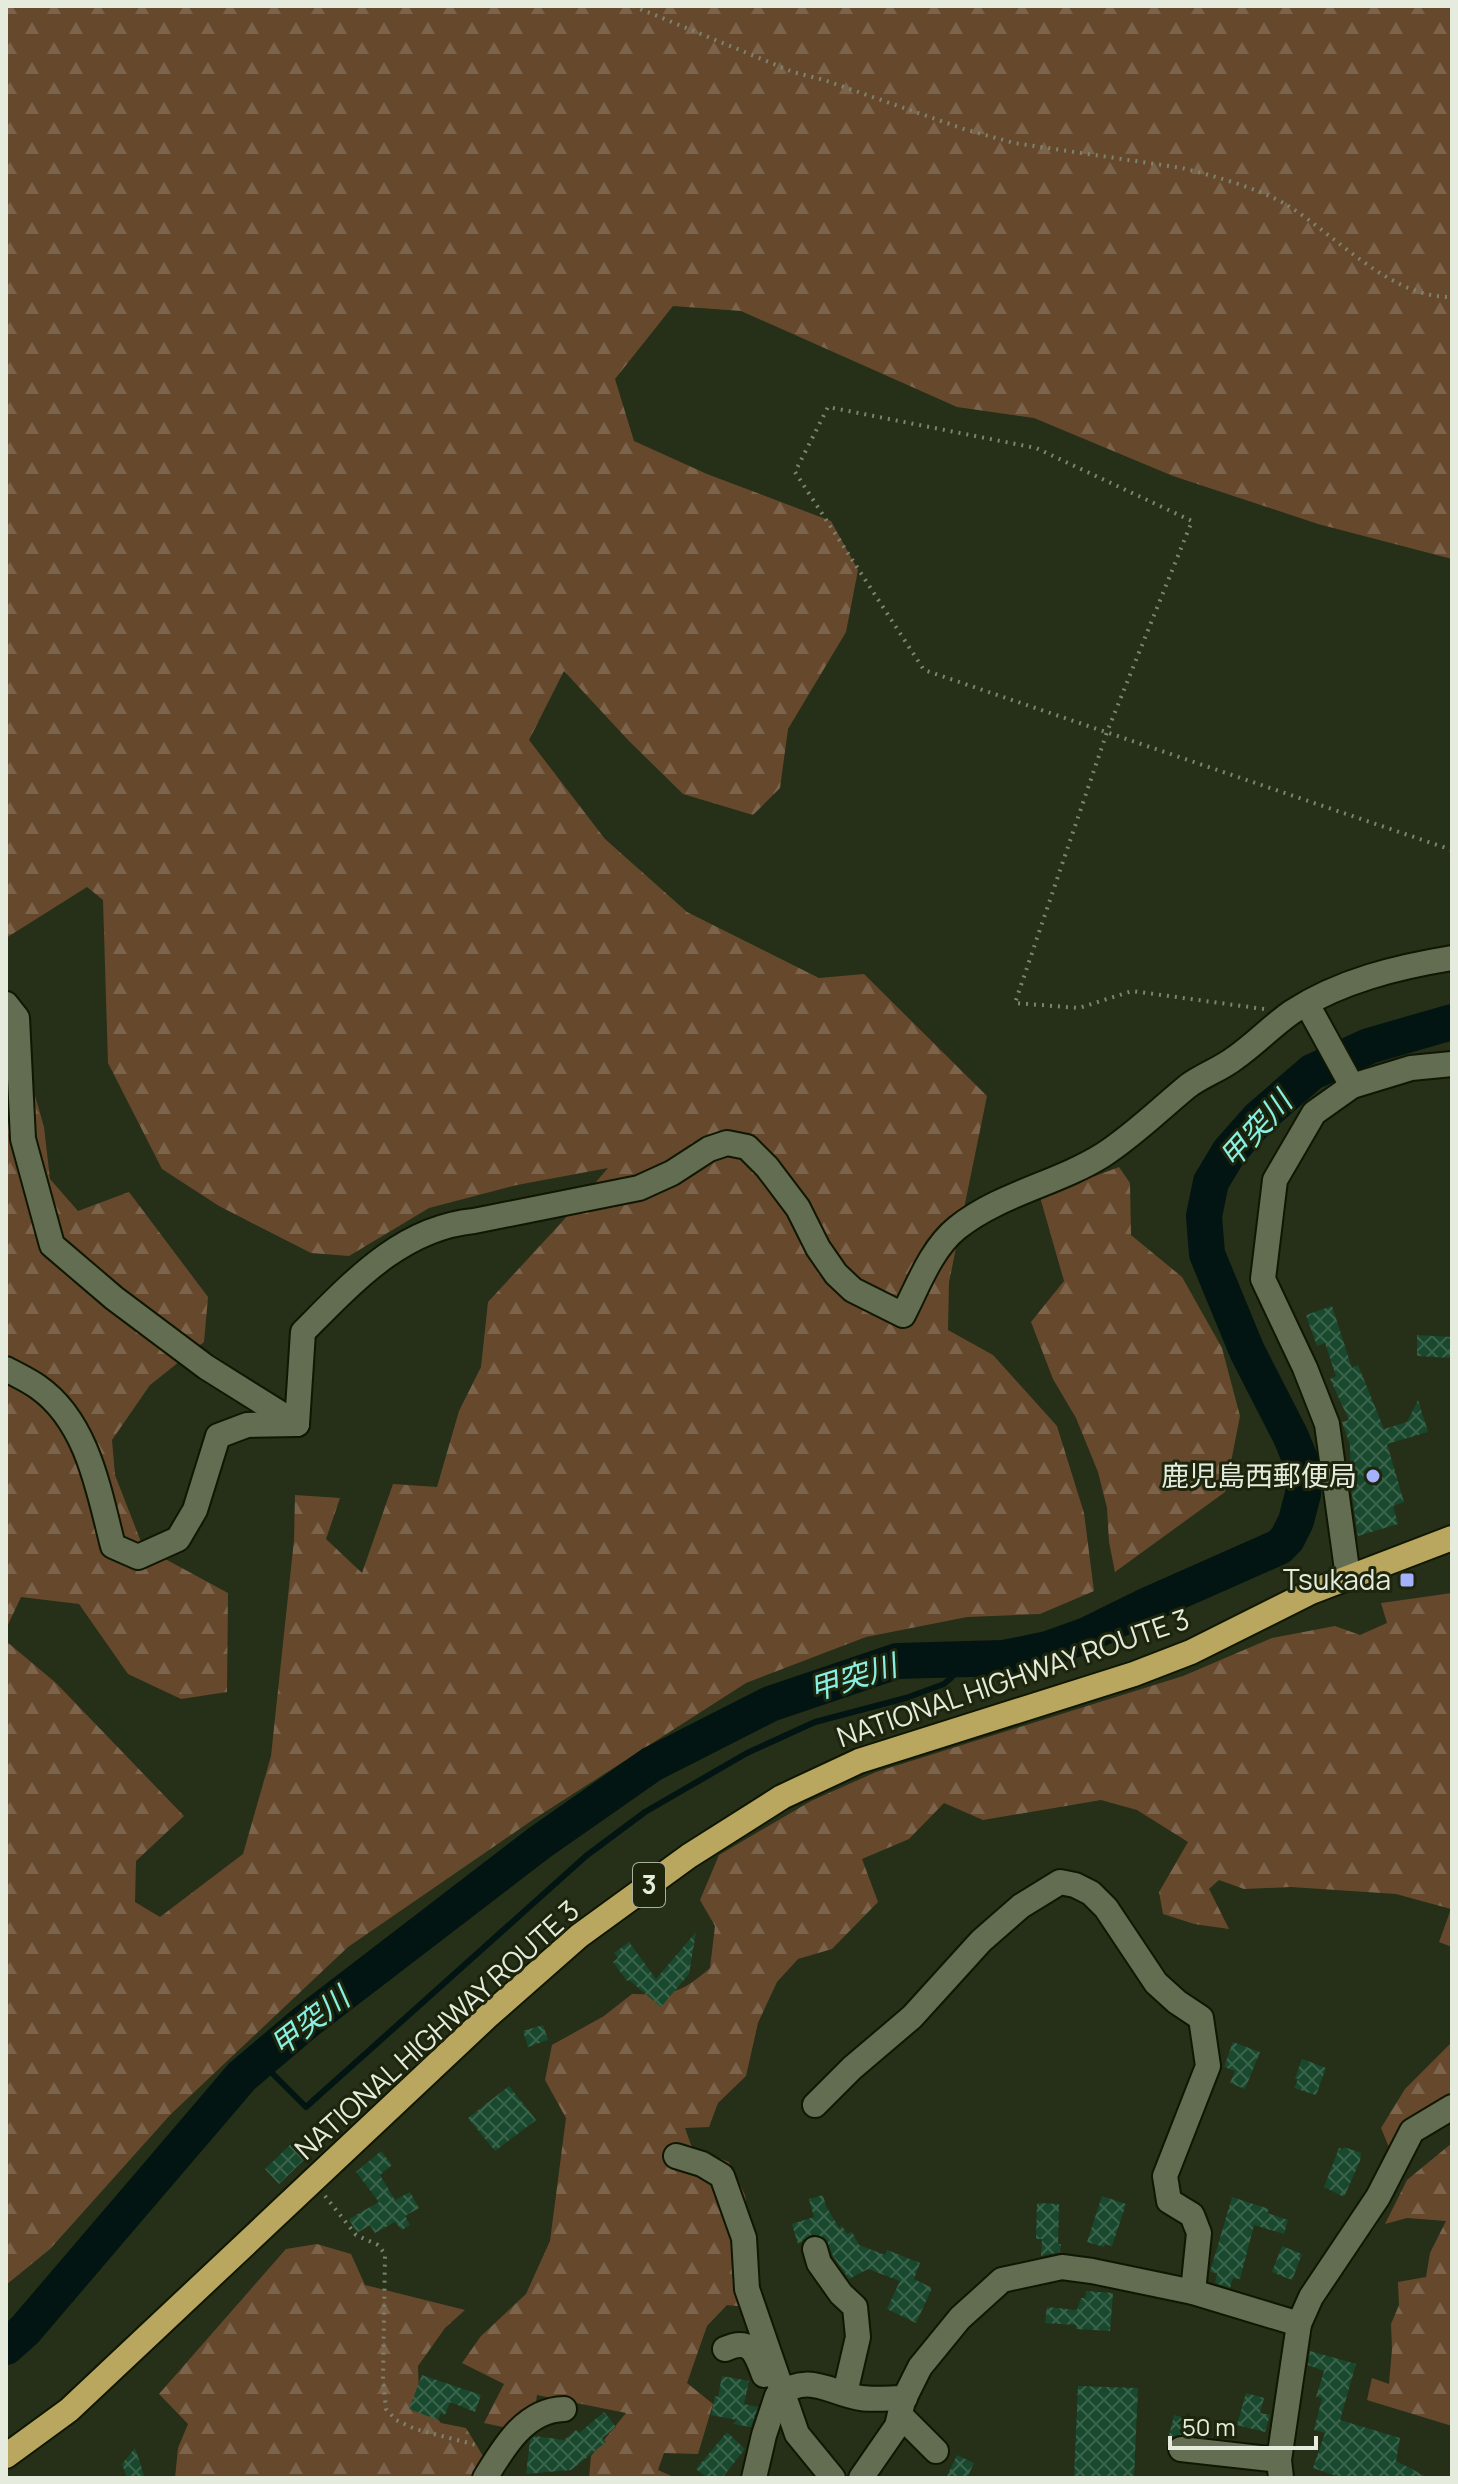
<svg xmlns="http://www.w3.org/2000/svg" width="1458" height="2484" font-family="Manrope,'Noto Sans JP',sans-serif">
	<defs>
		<pattern id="forest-firs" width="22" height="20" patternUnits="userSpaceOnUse" patternTransform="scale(2)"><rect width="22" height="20" fill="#66492d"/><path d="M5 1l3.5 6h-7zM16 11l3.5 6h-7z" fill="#7c634b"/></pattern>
		<pattern id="building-cross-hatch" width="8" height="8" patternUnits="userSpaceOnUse" patternTransform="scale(2)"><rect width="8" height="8" fill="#18482d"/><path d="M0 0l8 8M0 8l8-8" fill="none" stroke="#3a634b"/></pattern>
	</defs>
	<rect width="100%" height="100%" fill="#262f17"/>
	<!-- forest -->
	<g fill="url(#forest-firs)">
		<polygon points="6,6 1452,6 1452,559 1318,524 1173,476 1034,418 957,407 741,311 673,306 615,379 634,441 707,474 831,521 858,570 846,632 788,729 780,788 753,815 683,794 628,740 564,671 529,740 605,839 687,912 819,978 864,974 987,1096 949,1282 948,1330 993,1355 1057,1426 1084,1513 1094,1591 1040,1614 967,1617 866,1637 746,1683 534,1819 348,1947 170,2115 50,2249 6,2285 6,1641 56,1683 184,1816 136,1861 135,1902 160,1917 243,1854 271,1756 294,1540 295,1495 340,1498 326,1539 362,1573 393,1484 437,1487 459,1411 481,1367 488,1302 561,1223 608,1168 517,1185 429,1208 349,1256 311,1253 219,1206 162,1169 108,1063 103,900 87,887 6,938"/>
		<polygon points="6,1024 19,1040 44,1127 50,1179 78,1211 129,1192 208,1297 204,1342 150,1385 112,1440 115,1475 143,1547 228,1593 227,1692 181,1699 128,1674 79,1604 21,1597 6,1629"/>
		<polygon points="1119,1167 1130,1183 1131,1235 1182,1277 1222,1348 1240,1416 1225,1492 1115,1572 1109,1542 1107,1508 1098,1472 1076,1418 1053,1379 1031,1322 1064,1281 1040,1197"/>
		<path d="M1452,1593V1947L1439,1942L1451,1909L1396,1894L1291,1887L1244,1889L1219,1880L1209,1889L1229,1929L1194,1924L1163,1914L1159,1892L1188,1842L1137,1810L1101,1800L983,1820L944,1803L909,1839L862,1859L878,1902L832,1949L798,1959L777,1982L758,2023L746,2076L718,2103L709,2127L685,2128L692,2148L729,2162L745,2195L759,2308L727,2305L707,2326L687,2383L713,2404L698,2454L664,2453L658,2470L676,2478H589L591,2456L626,2413L537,2395L533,2422L522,2431L484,2423L504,2384L462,2363L481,2336L526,2294L550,2241L566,2118L545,2080L552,2045L604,2016L632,1994C671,1995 680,1994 710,1968L715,1926L700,1900L719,1855L811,1801L876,1772L1183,1676L1272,1638L1335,1626L1360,1635L1387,1623L1381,1603Z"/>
		<polygon points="1452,2042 1452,2094 1424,2117 1391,2152 1381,2128 1405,2089"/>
		<polygon points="1452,2143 1452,2426 1367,2400 1372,2378 1389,2384 1392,2349 1391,2324 1399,2305 1398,2282 1426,2277 1430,2253 1446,2221 1407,2218 1385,2224 1407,2180"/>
		<polygon points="317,2244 351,2254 365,2285 465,2310 445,2328 418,2366 419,2396 441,2423 466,2428 483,2456 488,2478 175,2478 178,2448 188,2424 159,2394 286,2249"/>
	</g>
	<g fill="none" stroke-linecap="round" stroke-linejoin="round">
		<!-- stream -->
		<polyline stroke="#021513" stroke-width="6" points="260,2061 306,2107 586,1856 645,1812 747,1753 815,1722 906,1698 944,1684 952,1677 960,1658"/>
		<!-- river -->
		<polyline stroke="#021513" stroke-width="36" points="6,2347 25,2330 242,2076 307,2021 539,1843 652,1764 770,1704 897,1661 1004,1658 1048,1649 1087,1635 1148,1605 1279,1547 1287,1539 1296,1521 1303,1494 1304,1469 1291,1437 1247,1351 1207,1254 1204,1216 1211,1182 1229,1152 1259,1118 1312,1072 1369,1046 1452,1022"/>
	</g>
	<!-- building -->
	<g fill="url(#building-cross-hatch)">
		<polygon points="1332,1306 1352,1368 1358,1365 1384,1429 1407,1422 1418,1400 1428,1432 1387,1444 1404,1502 1393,1506 1398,1524 1358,1536 1351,1487 1350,1445 1342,1422 1349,1420 1330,1379 1336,1376 1325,1343 1317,1346 1306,1315"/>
		<polygon points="1417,1335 1452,1337 1452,1358 1417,1356"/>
		<polygon points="696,1932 689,1974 661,2007 629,1980 627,1981 613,1962 618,1958 614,1953 629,1942 656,1979"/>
		<polygon points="543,2025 548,2040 528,2047 523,2031"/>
		<polygon points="1233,2042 1260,2052 1245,2089 1230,2083 1235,2071 1224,2067"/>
		<polygon points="1302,2059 1326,2068 1316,2095 1294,2088 1298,2079 1295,2078"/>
		<polygon points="509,2086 536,2120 495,2151 468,2118"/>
		<polygon points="294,2141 308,2156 279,2184 265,2169"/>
		<polygon points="1344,2147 1361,2153 1360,2161 1344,2197 1324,2187 1339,2148 1343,2149"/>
		<polygon points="381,2151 392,2165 380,2175 395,2200 410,2192 419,2208 405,2216 410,2225 402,2230 395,2222 375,2233 370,2225 357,2233 349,2219 379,2202 356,2172"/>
		<polygon points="823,2195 826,2206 839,2228 842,2226 847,2234 852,2232 859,2245 885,2255 887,2250 920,2263 914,2279 932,2288 916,2323 887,2309 900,2281 868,2269 849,2279 833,2256 825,2238 812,2234 798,2244 792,2224 814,2217 809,2199"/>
		<polygon points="1102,2196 1126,2204 1112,2246 1105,2244 1104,2247 1087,2242"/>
		<polygon points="1232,2197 1269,2209 1267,2213 1288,2220 1284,2234 1254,2225 1240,2279 1233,2278 1230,2288 1215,2283 1217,2273 1210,2272"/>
		<polygon points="1037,2203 1059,2204 1058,2244 1061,2244 1060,2252 1041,2256 1042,2239 1036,2239"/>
		<polygon points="1282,2246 1302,2254 1292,2280 1272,2272"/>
		<polygon points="1086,2291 1113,2293 1110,2331 1076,2329 1076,2325 1045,2323 1047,2307 1077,2310 1081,2298 1085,2298"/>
		<polygon points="1310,2351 1356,2364 1340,2420 1400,2438 1396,2461 1429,2478 1342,2478 1313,2468 1325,2433 1314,2430 1322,2398 1316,2397 1324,2371 1308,2365"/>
		<polygon points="422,2375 481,2395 475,2412 450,2402 445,2415 441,2413 438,2420 409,2409"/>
		<polygon points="722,2376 749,2381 744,2404 758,2407 751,2427 733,2424 737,2420 711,2415 715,2396 718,2397"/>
		<polygon points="1078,2386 1138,2388 1134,2478 1074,2478"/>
		<polygon points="1246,2393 1264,2398 1260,2413 1270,2415 1265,2432 1237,2425"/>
		<polygon points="604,2412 616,2427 602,2438 606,2442 571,2470 526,2474 530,2440 535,2436 564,2440 576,2430 579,2433"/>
		<polygon points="1174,2415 1198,2421 1195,2435 1169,2436"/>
		<polygon points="727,2432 745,2449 722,2478 707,2478 696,2469"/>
		<polygon points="135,2448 145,2478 127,2478 122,2464"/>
		<polygon points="957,2455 974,2463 967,2478 946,2478"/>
	</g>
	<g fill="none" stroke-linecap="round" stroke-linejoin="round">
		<!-- minor casing -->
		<g stroke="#0f1702" stroke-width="28">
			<g id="minor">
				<polyline points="6,1004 17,1018 23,1139 52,1245 114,1298 206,1367 297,1424"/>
				<polyline points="1307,1004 1352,1086"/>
				<path d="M6,1369C17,1375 28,1380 38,1387C88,1422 99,1492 113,1546L138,1557L178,1539L195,1510L218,1436L247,1425L297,1424"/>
				<path d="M297,1424L303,1332C352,1283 401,1228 474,1221L639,1188L672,1173L709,1149L727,1143L747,1147L767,1167L798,1208L818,1248L836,1274L853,1290L903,1315C918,1286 931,1249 957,1228C1001,1193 1057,1184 1103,1155C1134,1135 1160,1109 1188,1086C1203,1075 1221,1069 1235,1058C1255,1044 1272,1026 1292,1012C1340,981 1397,967 1452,958"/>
				<polyline points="1348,1577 1327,1424 1305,1368 1263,1279 1275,1180 1314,1113 1352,1086 1411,1068 1452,1064"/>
				<polyline points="815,2105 852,2068 912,2017 981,1941 1021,1906 1060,1882 1075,1885 1091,1893 1106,1908 1156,1983 1177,2002 1201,2018 1208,2066 1165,2176 1169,2201 1192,2215 1199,2233 1193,2292"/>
				<polyline points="676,2156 702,2164 722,2176 744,2238 747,2289 797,2434 833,2478"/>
				<polyline points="815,2249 819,2263 841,2294 855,2307 858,2337 845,2393"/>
				<path d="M725,2349C751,2337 756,2353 764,2375"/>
				<polyline points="900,2415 936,2451"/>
				<polyline points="1181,2449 1279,2460"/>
				<path d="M485,2478C504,2447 525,2410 564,2409"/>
				<path d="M754,2478L764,2435L777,2396C809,2371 831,2394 861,2398C875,2400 891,2398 905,2398"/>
				<polyline points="861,2478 897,2426 903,2401 920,2367 960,2318 1002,2280 1062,2267 1092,2271 1193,2292 1299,2324"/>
				<polyline points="1281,2478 1279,2460 1299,2324 1311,2297 1378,2197 1412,2131 1452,2107"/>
			</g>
		</g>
		<!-- highway casing -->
		<g stroke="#0f1702" stroke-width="28">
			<polyline id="highway" points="6,2456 69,2410 488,2016 579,1936 689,1856 782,1797 859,1761 1134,1674 1191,1652 1311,1592 1452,1538"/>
		</g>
		<!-- path -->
		<g stroke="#7c8470" stroke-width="4" stroke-dasharray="2 6" stroke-linecap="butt">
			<path d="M633,6L793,72L824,80L964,129L1014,143L1182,168C1214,176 1258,188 1287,205C1337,236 1390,298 1452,297"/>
			<polyline points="1264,1009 1132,991 1079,1008 1015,1003 1107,732 1192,521 1036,448 828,407 795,472 924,670 1452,850"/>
			<polyline points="325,2196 356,2235 378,2245 385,2254 383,2379 386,2409 396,2420 415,2429 480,2446"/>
		</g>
		<!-- minor -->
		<use href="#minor" stroke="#636d52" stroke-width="24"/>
		<!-- highway -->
		<use href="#highway" stroke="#b9a760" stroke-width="24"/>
	</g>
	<!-- markers -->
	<g fill="#a5b1fc" stroke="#1d250d" stroke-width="3">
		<circle cx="1373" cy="1476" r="8"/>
		<rect x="1399" y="1572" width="16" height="16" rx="4"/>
	</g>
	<g text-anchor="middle" stroke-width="6" stroke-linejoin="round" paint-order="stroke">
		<!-- shield labels -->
		<rect fill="#1d250d" stroke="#aab09f" stroke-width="2" x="633" y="1863" width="32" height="44" rx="6"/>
		<g font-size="26" font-weight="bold" fill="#e6ecdd">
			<text x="649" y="1894">3</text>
		</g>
		<!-- poi labels -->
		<g font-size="28" fill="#e6ecdd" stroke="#1d250d" text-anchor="end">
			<text x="1357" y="1486">鹿児島西郵便局</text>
			<text x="1391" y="1590">Tsukada</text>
		</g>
		<!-- street labels -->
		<g font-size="28" fill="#e6ecdd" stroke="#1d250d">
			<text transform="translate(1013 1678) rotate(-19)" y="10">NATIONAL HIGHWAY ROUTE 3</text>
			<text transform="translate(437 2030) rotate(-42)" y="10">NATIONAL HIGHWAY ROUTE 3</text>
		</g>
		<!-- water labels -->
		<g font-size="30" font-style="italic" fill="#87f0e3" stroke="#1d250d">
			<text transform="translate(1256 1130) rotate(-48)" y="10">甲突川</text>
			<text transform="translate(853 1678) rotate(-17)" y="10">甲突川</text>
			<text transform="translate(310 2022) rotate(-38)" y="10">甲突川</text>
		</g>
	</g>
	<!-- border -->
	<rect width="1458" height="2484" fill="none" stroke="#e6ecdd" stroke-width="16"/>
	<!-- scale -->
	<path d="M1170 2436v12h146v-12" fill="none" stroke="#e6ecdd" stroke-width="4"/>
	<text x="1182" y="2436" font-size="24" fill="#e6ecdd" stroke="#1d250d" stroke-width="6" paint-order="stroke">50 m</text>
</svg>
